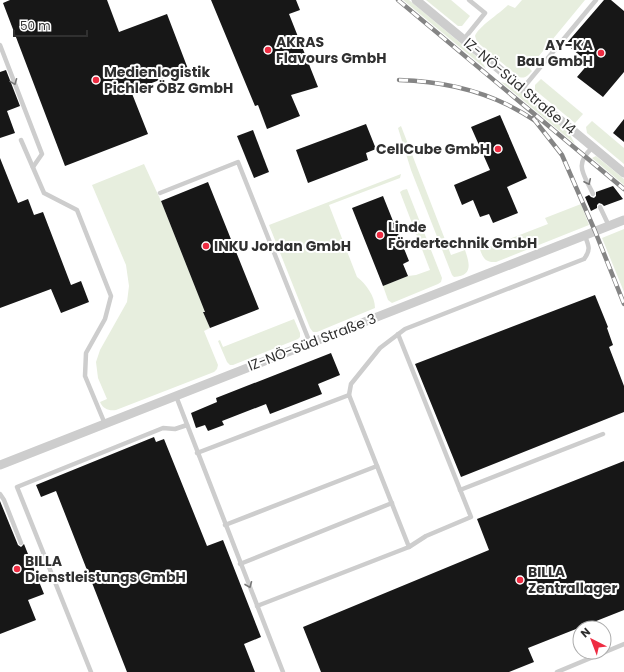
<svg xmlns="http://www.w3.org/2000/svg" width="624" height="672" font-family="Poppins,sans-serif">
	<rect width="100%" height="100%" fill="#fff"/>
	<!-- green -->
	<g fill="#e7eede">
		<polygon points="403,0 409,0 482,61 486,69"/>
		<polygon points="426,0 451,0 470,16 462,26 458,26"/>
		<path d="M522,0H585L529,68L532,71C528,75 526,79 519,77L477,42L475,36C478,27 499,14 508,5L515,8Z"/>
		<polygon points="541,79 583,114 575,123 535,90 535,85"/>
		<polygon points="501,82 511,85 569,133 575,144"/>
		<polygon points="592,121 624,148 624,164 587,133 586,127"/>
		<path d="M401,126L451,255L465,250C469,262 474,276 454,277L452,275L411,170L398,128Z"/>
		<polygon points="596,156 624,179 624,185 592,158"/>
		<path d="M144,164L161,201L201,301L235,300L203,312L210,328L204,331L218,365L217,369L214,372L116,410C109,411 103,409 100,402L107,399L98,378L96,362L100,350L127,302L129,286L126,265L92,185Z"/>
		<path d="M401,174L400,178L329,205L357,277C366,284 375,296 375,308L317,332H313L310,328L269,225Z"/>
		<polygon points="407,189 442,278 441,282 438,284 392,303 388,300 383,286 408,276 416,275 430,270 400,192 403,190"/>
		<path d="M581,204L589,225L496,262C484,263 482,256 479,246L481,245L483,249L548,224L545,218Z"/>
		<polygon points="624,229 624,292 602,238"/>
		<polygon points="294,319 300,333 300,337 298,339 233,365 230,365 227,362 218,341 220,340 223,347"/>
	</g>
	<!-- building -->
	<g fill="#171717">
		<polygon points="10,0 107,0 119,32 167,14 188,69 131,91 148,134 65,166 3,3"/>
		<polygon points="211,0 296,0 300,10 289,14 318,87 291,95 300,116 267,129 258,105 255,106"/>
		<polygon points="604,0 611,0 624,11 624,72 603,97 577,77 589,63 566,44"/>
		<polygon points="6,70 20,106 7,111 15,133 0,138 0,72"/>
		<polygon points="500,115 527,178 507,187 518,213 493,223 489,214 480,217 473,200 462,205 454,185 490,170 471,127"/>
		<polygon points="624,119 624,142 613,133"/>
		<polygon points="366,124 376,149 366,153 368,160 308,183 296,150"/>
		<polygon points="253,130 269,172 254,178 237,136"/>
		<polygon points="0,158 18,203 28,199 34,215 43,212 71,285 81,281 89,302 61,313 51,289 0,308"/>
		<polygon points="208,182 259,309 210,328 203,312 205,312 161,201"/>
		<polygon points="613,186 623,199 604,206 602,204 599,203 597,205 597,208 591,211 585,197 589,195 591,197 594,198 596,196 596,192"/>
		<polygon points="383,196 409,261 403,264 408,276 383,286 352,208"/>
		<polygon points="595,295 608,327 607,328 613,345 609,347 624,386 624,412 461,477 415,364"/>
		<polygon points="331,353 340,375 318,384 322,394 270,414 266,404 222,421 224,425 208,431 205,425 196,428 191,413 217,402 216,398"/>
		<polygon points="154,437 156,442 164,439 207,546 223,540 261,637 244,644 255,672 127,672 56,491 41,497 36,485"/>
		<polygon points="624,461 624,610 528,648 534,662 509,672 321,672 303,627 489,550 477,519"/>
		<polygon points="0,501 18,545 21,547 24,544 44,594 28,600 36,620 0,634"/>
	</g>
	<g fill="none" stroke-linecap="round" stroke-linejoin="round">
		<!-- lane -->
		<g stroke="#cdcdcd" stroke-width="4.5">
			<polyline points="464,39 485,13 469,0"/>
			<polyline points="0,45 42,154 33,167"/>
			<polyline points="523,88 596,0"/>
			<polyline points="21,140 44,193 77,210 111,296 105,319 86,353 85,376 105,424"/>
			<path d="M593,147C573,165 584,174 593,194"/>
			<polyline points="160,193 238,162 310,343"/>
			<polyline points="600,207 609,226"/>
			<polyline points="398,334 471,517 426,536 409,547"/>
			<path d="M349,395L351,384L380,348L405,329L584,259C591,250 589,246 585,236"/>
			<polyline points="176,396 283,672"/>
			<polyline points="197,453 349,395 409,547 257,606"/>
			<polyline points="460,490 603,434"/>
			<polyline points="0,494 4,500 21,543"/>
			<polyline points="225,525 377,466"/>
			<polyline points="240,564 392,503"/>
			<polyline points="91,672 17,487 163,428 175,429 187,425"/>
			<polyline points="557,672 624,644"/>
		</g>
		<!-- street -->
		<g stroke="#cdcdcd" stroke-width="9">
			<polyline points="416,0 624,173"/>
			<polyline points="0,465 624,220"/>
		</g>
		<!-- rail casing -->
		<g stroke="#858585" stroke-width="4.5">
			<g id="rail">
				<polyline points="398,0 624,189"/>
				<path d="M399,80C437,81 473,88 508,105C518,110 528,116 537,122"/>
				<polyline points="533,118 562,155 595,231 624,304"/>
			</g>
		</g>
		<!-- rail -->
		<use href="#rail" stroke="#fff" stroke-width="3" stroke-dasharray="9" stroke-linecap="butt"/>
	</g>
	<!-- one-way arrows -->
	<defs><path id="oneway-chevron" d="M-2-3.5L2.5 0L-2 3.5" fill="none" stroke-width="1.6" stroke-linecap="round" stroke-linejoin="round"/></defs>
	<g stroke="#777">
		<use href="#oneway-chevron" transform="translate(14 82) rotate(69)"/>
		<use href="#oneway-chevron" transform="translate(588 182) rotate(65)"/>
		<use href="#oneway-chevron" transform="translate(249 585) rotate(68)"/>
	</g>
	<!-- markers -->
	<g fill="#ee2c42" stroke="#fff" stroke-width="1.5">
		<circle cx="268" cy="50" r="4"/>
		<circle cx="601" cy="53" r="4"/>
		<circle cx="96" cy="80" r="4"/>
		<circle cx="498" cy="149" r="4"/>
		<circle cx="380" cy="235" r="4"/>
		<circle cx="206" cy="246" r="4"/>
		<circle cx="17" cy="569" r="4"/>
		<circle cx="520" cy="580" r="4"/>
	</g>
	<g text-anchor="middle" stroke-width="4" stroke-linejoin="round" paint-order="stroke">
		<!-- poi labels -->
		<g font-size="14" font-weight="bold" fill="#303030" stroke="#fff" text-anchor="start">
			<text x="276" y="47">AKRAS<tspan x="276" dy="16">Flavours GmbH</tspan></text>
			<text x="593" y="50" text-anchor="end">AY-KA<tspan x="593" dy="16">Bau GmbH</tspan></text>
			<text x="104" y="77">Medienlogistik<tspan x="104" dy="16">Pichler ÖBZ GmbH</tspan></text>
			<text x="490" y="154" text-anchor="end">CellCube GmbH</text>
			<text x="388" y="232">Linde<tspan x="388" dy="16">Fördertechnik GmbH</tspan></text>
			<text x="214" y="251">INKU Jordan GmbH</text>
			<text x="25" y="566">BILLA<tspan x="25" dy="16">Dienstleistungs GmbH</tspan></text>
			<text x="528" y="577">BILLA<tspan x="528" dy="16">Zentrallager</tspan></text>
		</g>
		<!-- street labels -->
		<g font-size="14" fill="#303030" stroke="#fff">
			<text transform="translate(520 86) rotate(40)" y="5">IZ-NÖ-Süd Straße 14</text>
			<text transform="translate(312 342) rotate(-21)" y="5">IZ-NÖ-Süd Straße 3</text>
		</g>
	</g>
	<!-- north arrow -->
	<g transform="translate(592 640) rotate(318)"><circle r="19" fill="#ffffff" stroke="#acacac"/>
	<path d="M0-3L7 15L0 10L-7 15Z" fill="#ee2c42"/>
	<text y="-6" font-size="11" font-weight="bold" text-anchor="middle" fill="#303030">N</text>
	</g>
	<!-- scale -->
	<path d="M14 30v6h73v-6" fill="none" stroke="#303030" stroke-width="2"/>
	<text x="20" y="30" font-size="12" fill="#303030" stroke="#ffffff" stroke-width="3" paint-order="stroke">50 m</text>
</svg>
